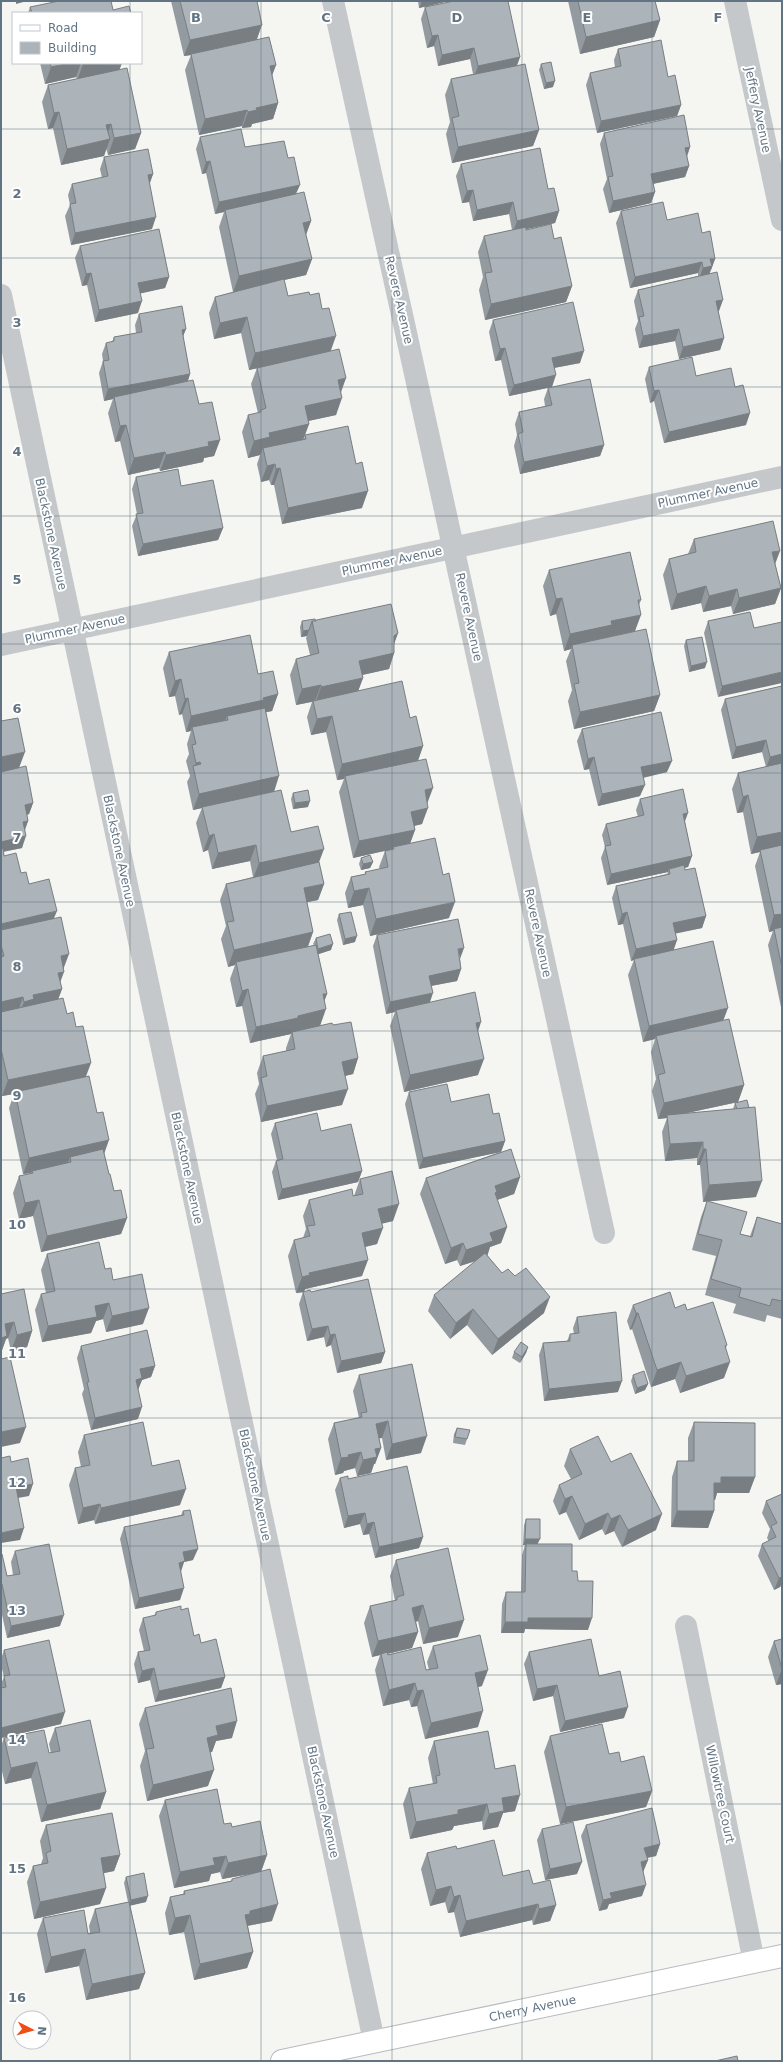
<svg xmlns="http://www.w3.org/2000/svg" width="783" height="2062" font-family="'DejaVu Sans',sans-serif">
	<rect width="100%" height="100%" fill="#f5f5f1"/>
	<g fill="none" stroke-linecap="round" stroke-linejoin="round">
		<!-- secondary casing -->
		<g stroke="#b6bbc0" stroke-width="24">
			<g id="secondary">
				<path id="s1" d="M282,2061L782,1956"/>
			</g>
		</g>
		<!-- street -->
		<g stroke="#c4c8cb" stroke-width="22">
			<polyline points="333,1 604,1233"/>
			<polyline points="735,1 782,220"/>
			<polyline points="1,295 374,2041"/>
			<polyline points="1,645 782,477"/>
			<polyline points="686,1626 754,1962"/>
		</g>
		<!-- secondary -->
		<use href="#secondary" stroke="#fff" stroke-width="22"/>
	</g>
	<!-- wall -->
	<g fill="#949ba0">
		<polygon points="171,1 257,1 257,39 276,65 272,75 278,103 273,119 252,124 251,127 242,128 242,126 199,135 185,70 191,55 184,56"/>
		<polygon points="418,1 449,1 419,8"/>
		<polygon points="568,1 655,1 660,20 654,37 580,54"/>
		<polygon points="30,7 113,10 131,13 28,13"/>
		<polygon points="425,7 520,57 517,65 539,130 533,146 452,163 446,134 450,122 445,95 451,79 473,74 470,59 438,66 434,46 427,48 421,19"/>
		<polygon points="618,49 681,105 677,116 597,133 586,85 590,73 615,68 614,60"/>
		<polygon points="40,63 122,63 119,69 141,133 135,149 108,155 106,148 104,156 61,165 53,128 48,129 42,102 48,85 77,79 76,77 45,84"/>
		<polygon points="541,64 553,87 544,89 539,70"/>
		<polygon points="604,133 690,147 687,157 689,166 685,177 653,184 655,192 651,203 609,213 603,189 607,179 600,144"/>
		<polygon points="200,137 245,147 296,194 311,221 306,235 312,259 306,275 284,280 288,296 310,295 330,351 346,378 340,392 336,415 308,421 309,424 303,440 304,439 305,435 362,508 282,524 274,485 271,485 269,480 261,482 257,464 260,455 248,458 242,432 248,415 258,413 251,384 257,368 249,370 241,333 214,339 209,313 215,297 233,292 219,227 224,212 215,214 206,173 202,174 196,149"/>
		<polygon points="104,157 153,174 149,184 152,229 71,245 65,216 70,205 68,195 72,184 102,178 100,169"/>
		<polygon points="461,164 548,189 559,211 555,223 526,229 526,230 554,239 572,286 566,302 485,320 479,290 483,277 478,252 484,236 512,230 509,214 473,221 469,202 462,203 456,176"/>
		<polygon points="621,211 667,220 702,233 715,259 711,270 710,270 709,273 719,311 718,311 724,338 720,350 679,359 675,341 639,348 635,329 638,321 634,301 638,290 698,276 698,273 630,288 616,223"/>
		<polygon points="80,246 169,277 165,288 140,293 138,313 95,322 87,285 82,286 75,258"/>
		<polygon points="139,314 186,329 183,336 190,374 188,381 199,404 220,440 214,456 204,458 203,462 160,471 159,468 128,475 120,441 115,442 108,413 113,399 104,401 99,373 103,361 102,354 106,343 112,342 114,337 136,333 135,325"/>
		<polygon points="493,320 580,363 554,368 552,387 509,396 501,360 495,361 489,332"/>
		<polygon points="649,367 696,376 735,387 746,425 664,443 654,401 650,403 645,379"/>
		<polygon points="548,388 604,445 600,456 520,474 514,446 517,435 515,424 519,412 545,406 544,399"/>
		<polygon points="136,477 181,486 223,528 218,540 138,556 132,526 137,514 132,489"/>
		<polygon points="694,539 775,563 781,588 775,604 733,614 731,606 703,612 701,603 671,610 663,575 669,559 688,554"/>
		<polygon points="549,570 641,600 639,605 635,631 660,695 654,711 574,729 568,701 572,690 566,661 571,649 564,651 556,614 550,616 543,586"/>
		<polygon points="750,612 718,697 704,633 708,621"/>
		<polygon points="302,621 316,621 398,633 394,643 394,653 389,669 362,675 363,678 358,691 410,718 423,746 418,761 427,803 422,824 414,826 415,830 410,844 449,918 370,936 363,905 348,908 345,893 351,877 365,874 365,872 380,869 379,867 385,851 393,849 353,858 339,792 344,779 337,780 326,732 311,735 307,717 312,702 296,705 290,675 296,659 310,655 306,638 307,636 301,637 300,627"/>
		<polygon points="686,640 705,668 689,672 684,646"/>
		<polygon points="169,652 258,674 278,694 272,711 266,712 274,791 291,832 319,862 324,884 318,900 307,902 313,932 308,947 314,945 313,944 316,938 331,950 318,954 327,994 324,1001 320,1026 333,1025 358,1058 353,1074 345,1076 342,1105 261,1122 255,1094 259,1084 257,1073 263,1056 286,1051 286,1048 291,1034 250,1043 242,1006 236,1007 230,979 235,965 228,967 221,939 226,926 220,900 226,884 253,877 250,861 212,869 208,850 203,852 196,823 202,808 193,810 187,782 190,776 186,761 189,754 187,744 191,731 186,732 182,714 179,715 175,696 169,697 163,668"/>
		<polygon points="782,686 782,1012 768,945 773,931 769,932 755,866 760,852 751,854 743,812 737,813 732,789 738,773 766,767 762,752 732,759 721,710 725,699"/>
		<polygon points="582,729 667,772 643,778 640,796 598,806 589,769 584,770 577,741"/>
		<polygon points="19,767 33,803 29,814 27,815 28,821 25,830 22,848 3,852 4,856 21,873 54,918 64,969 60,982 62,989 58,999 67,1014 86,1077 109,1174 114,1191 127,1218 121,1234 41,1252 33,1216 19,1219 13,1193 19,1176 31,1174 31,1173 23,1174 9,1108 14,1094 2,1096 1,1091 1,772"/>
		<polygon points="293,793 308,807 293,809 291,799"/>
		<polygon points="640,799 685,822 692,856 688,867 684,868 706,916 702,928 675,933 677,940 673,950 723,1021 744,1085 738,1102 683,1114 733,1109 735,1103 747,1100 756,1197 708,1201 740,1234 750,1236 757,1217 782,1224 782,1319 767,1315 765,1322 733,1313 736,1304 705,1295 716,1256 692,1250 701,1217 707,1201 703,1202 700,1165 697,1165 697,1158 665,1161 662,1132 667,1118 658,1119 652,1091 656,1079 651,1052 655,1039 643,1042 628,975 634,960 631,961 623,924 618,925 612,898 616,886 667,874 668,872 607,885 601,858 605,847 602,835 606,824 638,817 636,810"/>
		<polygon points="361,858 373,862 370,868 361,870 359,864"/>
		<polygon points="339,914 355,942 343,945 337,920"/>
		<polygon points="377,935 460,959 461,969 457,981 431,986 430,1002 478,1075 404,1092 390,1026 395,1012 386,1014 373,946"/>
		<polygon points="409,1092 451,1102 493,1114 505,1141 501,1152 520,1177 514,1194 497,1200 507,1227 501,1243 490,1247 487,1255 502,1273 544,1313 492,1355 467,1325 450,1339 428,1311 434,1295 476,1261 460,1266 457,1260 445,1264 420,1194 426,1178 500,1152 419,1169 405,1104"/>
		<polygon points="275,1123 321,1131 362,1171 358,1182 278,1200 272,1172 276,1161 277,1160 271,1134"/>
		<polygon points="360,1179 393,1221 382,1223 377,1244 365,1247 362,1276 305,1289 304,1292 296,1293 288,1256 294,1240 303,1238 306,1229 303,1216 309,1200 354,1196"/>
		<polygon points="47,1254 105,1269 113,1280 143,1324 106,1332 103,1319 96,1321 91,1333 42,1342 35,1310 41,1294 46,1293 41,1270"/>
		<polygon points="303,1292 311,1292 385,1352 381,1363 337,1373 331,1345 326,1347 324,1337 307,1341 299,1304"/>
		<polygon points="1,1294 32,1331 27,1347 11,1351 8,1338 6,1339 1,1353"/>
		<polygon points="633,1305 675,1308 687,1310 727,1345 726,1348 724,1378 680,1393 675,1379 651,1387 632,1329 630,1330 627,1321"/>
		<polygon points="577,1317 618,1392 544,1401 539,1355 543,1343 567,1341 570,1334 574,1334 573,1328"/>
		<polygon points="81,1346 155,1366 151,1377 142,1380 138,1389 138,1419 91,1430 82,1394 84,1389 77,1358"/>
		<polygon points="528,1347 526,1353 520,1363 512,1358 514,1352"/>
		<polygon points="359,1375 421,1453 386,1460 382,1438 379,1438 381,1448 375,1464 374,1464 371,1473 357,1476 355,1468 344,1471 343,1473 335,1475 328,1439 334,1423 359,1418 353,1391"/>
		<polygon points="633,1375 648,1384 645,1390 635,1394 631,1381"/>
		<polygon points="694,1422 755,1477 749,1493 717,1493 715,1500 714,1500 714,1511 708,1528 671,1527 672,1477 677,1461 688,1461 688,1438"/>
		<polygon points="457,1428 467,1439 465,1445 453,1443 454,1434"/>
		<polygon points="84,1435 152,1466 180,1505 95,1524 94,1520 78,1524 69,1485 75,1468 81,1467 78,1452"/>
		<polygon points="570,1449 611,1462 656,1530 622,1547 614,1531 605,1535 602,1529 579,1540 566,1512 559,1515 553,1501 559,1485 571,1479 564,1466"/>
		<polygon points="340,1478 348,1479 423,1537 419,1548 375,1558 369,1534 363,1535 360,1524 344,1528 335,1490"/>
		<polygon points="782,1494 781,1584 780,1587 774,1590 758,1556 762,1544 769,1541 767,1538 770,1529 762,1513 766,1501"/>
		<polygon points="183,1511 193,1560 184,1562 181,1572 180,1600 135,1609 120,1539 124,1527 181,1515"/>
		<polygon points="526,1519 538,1544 572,1571 578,1581 588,1630 525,1629 524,1633 501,1633 502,1604 506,1592 521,1592 522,1555 525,1545 523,1545 524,1525"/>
		<polygon points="15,1551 60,1626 7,1638 1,1610 1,1554 7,1576 13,1575 11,1562"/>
		<polygon points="396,1560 458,1637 423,1644 418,1621 416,1622 418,1632 412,1648 388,1654 388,1655 426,1670 429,1670 427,1662 433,1646 482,1686 478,1687 478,1727 425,1739 417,1706 411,1707 409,1700 383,1706 375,1670 380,1655 372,1657 364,1623 370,1606 395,1601 390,1576"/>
		<polygon points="181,1610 194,1636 201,1643 225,1677 221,1688 155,1702 150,1680 138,1683 134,1664 138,1652 144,1651 139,1630 143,1618 154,1616 156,1612"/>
		<polygon points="782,1639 782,1684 776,1685 768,1657 774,1641"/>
		<polygon points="4,1650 61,1724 1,1738 1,1684 4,1677 1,1665 1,1659"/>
		<polygon points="529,1652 599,1676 624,1718 560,1732 553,1696 533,1701 524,1664"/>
		<polygon points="145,1708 232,1738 216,1741 212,1752 210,1752 208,1786 147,1801 140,1766 145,1751 139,1724"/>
		<polygon points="55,1728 106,1792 100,1809 41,1822 31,1778 5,1784 1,1767 1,1746 4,1738 49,1753 51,1753 49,1744"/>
		<polygon points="550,1736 609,1754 621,1762 652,1791 646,1807 560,1824 544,1752"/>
		<polygon points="434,1741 495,1769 515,1811 503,1813 498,1827 483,1830 482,1821 454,1826 452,1830 410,1839 403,1804 409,1788 433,1784 428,1758"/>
		<polygon points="165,1800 232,1827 267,1855 261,1871 272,1921 248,1926 253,1952 247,1968 194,1980 184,1932 169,1935 165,1913 170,1897 183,1894 184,1891 231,1881 232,1879 260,1872 222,1879 220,1872 211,1874 209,1881 174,1888 159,1816"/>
		<polygon points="46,1825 120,1855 114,1871 103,1873 106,1888 100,1904 34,1919 27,1882 33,1866 41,1864 43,1858 40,1841"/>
		<polygon points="586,1825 660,1844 656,1856 647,1858 648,1860 643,1872 642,1896 609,1904 607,1909 599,1911 581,1836"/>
		<polygon points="542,1829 577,1874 545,1880 537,1840"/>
		<polygon points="457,1849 503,1876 533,1884 556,1905 550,1921 533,1925 532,1920 460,1937 454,1912 448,1913 445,1902 430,1906 421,1869 427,1853"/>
		<polygon points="126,1877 146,1902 130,1905 145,1973 139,1989 86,2000 79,1966 45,1973 37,1934 43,1918 88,1934 90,1933 89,1926 95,1909 128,1902 124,1883"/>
	</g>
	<!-- shaded-wall -->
	<g fill="#787e82">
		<polygon points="16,1 27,1 16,4"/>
		<polygon points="422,1 449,1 419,8"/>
		<polygon points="660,20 654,37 580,54 586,37"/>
		<polygon points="262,25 256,42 191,54 191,55 184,56 190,40"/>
		<polygon points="438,35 434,46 427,48 432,36"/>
		<polygon points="474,48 470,59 438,66 442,55"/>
		<polygon points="520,57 516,68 474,77 478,66"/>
		<polygon points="71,63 81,63 76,77 45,84 51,67"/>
		<polygon points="88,63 122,63 119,71 77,81 83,64"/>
		<polygon points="276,65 270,81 270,66"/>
		<polygon points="555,81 553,87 544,89 546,83"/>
		<polygon points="278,103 273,119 252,124 251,127 242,128 248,112 256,108"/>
		<polygon points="681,105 677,116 597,133 601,121"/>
		<polygon points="247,110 242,126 199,135 205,119"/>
		<polygon points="59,112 53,128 48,129 54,113"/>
		<polygon points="111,124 105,140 106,125"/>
		<polygon points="539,130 533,146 452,163 458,147"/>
		<polygon points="141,133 135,149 108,155 114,138"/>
		<polygon points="110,139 104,156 61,165 67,149"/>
		<polygon points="690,147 686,158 685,148"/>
		<polygon points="210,161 206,173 202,174 206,162"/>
		<polygon points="689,166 685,177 647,185 651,174"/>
		<polygon points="153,174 149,186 148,175"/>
		<polygon points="300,185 295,196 225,210 224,212 215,214 219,202"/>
		<polygon points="473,190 469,202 462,203 467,191"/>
		<polygon points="655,192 651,203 609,213 613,201"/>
		<polygon points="513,202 509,214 473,221 477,210"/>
		<polygon points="559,211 555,223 513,232 517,221"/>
		<polygon points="156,217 152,229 71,245 75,233"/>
		<polygon points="311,221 305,237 303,223"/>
		<polygon points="312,259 306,275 233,292 239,276"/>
		<polygon points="710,259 715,259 708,278 699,279 703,268"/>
		<polygon points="702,262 698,273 630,288 635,277"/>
		<polygon points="91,273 87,285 82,286 86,274"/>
		<polygon points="169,277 165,288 134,295 138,283"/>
		<polygon points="572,286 566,302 485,320 491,304"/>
		<polygon points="723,300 719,311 712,313 716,301"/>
		<polygon points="142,301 138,313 95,322 99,310"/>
		<polygon points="247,317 241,333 214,339 220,323"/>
		<polygon points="186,329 181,341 182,330"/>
		<polygon points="679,329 675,341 639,348 643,336"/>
		<polygon points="336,336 330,353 249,370 255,353"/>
		<polygon points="724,338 720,350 679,359 683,347"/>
		<polygon points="505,348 501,360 495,361 500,349"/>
		<polygon points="584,351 580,363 548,369 552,358"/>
		<polygon points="190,374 186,386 114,397 113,399 104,401 108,389"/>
		<polygon points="556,375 552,387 509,396 514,385"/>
		<polygon points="346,378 340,395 338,380"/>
		<polygon points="659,390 654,401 650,403 654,391"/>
		<polygon points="342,398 336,415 299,423 305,406"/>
		<polygon points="750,413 746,425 664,443 669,432"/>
		<polygon points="309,424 303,440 263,448 260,455 248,458 254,441 269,433"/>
		<polygon points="126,425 120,441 115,442 120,426"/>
		<polygon points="220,440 214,456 204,458 203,462 160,471 166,455 208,442"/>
		<polygon points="604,445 600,456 520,474 524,462"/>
		<polygon points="165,452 159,468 128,475 134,458"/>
		<polygon points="275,464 269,480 261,482 267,466"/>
		<polygon points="280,468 274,485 271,485 276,469"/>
		<polygon points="368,491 362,508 282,524 288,508"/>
		<polygon points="223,528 218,540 138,556 143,544"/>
		<polygon points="780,551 774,567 772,552"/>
		<polygon points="706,586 701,603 671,610 677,594"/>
		<polygon points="781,588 775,604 733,614 739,598"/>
		<polygon points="737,589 731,606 703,612 709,596"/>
		<polygon points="562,598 556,614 550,616 556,599"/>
		<polygon points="641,615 635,631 572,645 571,649 564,651 570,634 611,621"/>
		<polygon points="309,630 307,636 301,637 303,631"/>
		<polygon points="398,633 392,650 394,636"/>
		<polygon points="394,653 389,669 353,677 359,661"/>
		<polygon points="707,662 705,668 689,672 691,666"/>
		<polygon points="782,672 782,683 718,697 722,686"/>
		<polygon points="363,678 357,694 315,704 321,687"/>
		<polygon points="181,679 175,696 169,697 175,681"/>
		<polygon points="321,685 315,701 296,705 302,689"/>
		<polygon points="278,694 272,711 228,720 227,716 224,724 192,727 191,731 186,732 191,716"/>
		<polygon points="660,695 654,711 574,729 580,712"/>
		<polygon points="188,698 182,714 179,715 185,699"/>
		<polygon points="332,716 326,732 311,735 317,719"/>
		<polygon points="766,740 762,752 732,759 736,747"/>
		<polygon points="423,746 417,763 345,776 344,779 337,780 342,764"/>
		<polygon points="25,752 19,768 1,772 1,757"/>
		<polygon points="782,754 782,765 766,768 770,757"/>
		<polygon points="594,757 589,769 584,770 588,759"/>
		<polygon points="672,761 667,772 637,779 641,767"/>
		<polygon points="200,762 195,776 194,769 196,763"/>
		<polygon points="279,776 274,792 202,807 202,808 193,810 199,794"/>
		<polygon points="645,785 640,796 598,806 602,794"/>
		<polygon points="433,788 427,804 425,790"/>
		<polygon points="748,795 743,812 737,813 743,797"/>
		<polygon points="310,801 308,807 293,809 295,803"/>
		<polygon points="33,803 29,814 21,816 25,805"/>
		<polygon points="428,808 422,824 405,828 411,812"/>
		<polygon points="688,813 684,824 683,814"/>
		<polygon points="28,821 24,832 23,822"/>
		<polygon points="415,830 409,846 393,847 393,849 353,858 359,841"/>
		<polygon points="782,832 782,847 760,850 760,852 751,854 757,837"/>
		<polygon points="214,834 208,850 203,852 209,836"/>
		<polygon points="26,836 22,848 1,852 1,842"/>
		<polygon points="256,845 250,861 212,869 218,853"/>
		<polygon points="324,849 318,865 253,879 259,863"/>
		<polygon points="692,856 688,867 670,871 669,869 668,872 607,885 611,874"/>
		<polygon points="373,862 370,868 361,870 363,864"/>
		<polygon points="324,884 318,900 298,904 304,888"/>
		<polygon points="369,888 363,905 348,908 354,891"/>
		<polygon points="455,902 449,918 370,936 376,919"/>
		<polygon points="57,911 52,923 1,935 1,924"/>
		<polygon points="627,912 623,924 618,925 622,914"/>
		<polygon points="782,914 782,929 774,929 773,931 769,932 774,915"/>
		<polygon points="706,916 702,928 669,935 673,923"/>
		<polygon points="313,932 307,948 236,962 235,965 228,967 234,950"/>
		<polygon points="357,936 355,942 343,945 345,939"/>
		<polygon points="677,940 673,952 634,959 634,960 631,961 636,949"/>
		<polygon points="333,944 331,950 316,955 318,949"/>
		<polygon points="464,948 460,959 458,949"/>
		<polygon points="69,954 63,970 61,956"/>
		<polygon points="461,969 457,981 425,987 429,976"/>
		<polygon points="64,972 58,988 58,973"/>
		<polygon points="62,989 56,1005 18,1018 24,1002 33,995"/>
		<polygon points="248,989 242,1006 236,1007 242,991"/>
		<polygon points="433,993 429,1005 396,1010 395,1012 386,1014 390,1002"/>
		<polygon points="323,994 327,994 321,1010"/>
		<polygon points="23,997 17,1014 1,1017 1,1002"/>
		<polygon points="728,1008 722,1024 656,1036 655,1039 643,1042 649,1026"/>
		<polygon points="326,1009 320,1026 292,1032 291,1034 250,1043 256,1027 298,1016"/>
		<polygon points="481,1022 476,1038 476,1023"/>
		<polygon points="358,1058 353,1074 336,1078 342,1062"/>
		<polygon points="484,1059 478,1075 404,1092 410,1075"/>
		<polygon points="91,1063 85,1079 15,1092 14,1094 2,1096 8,1080"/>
		<polygon points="744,1085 738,1102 668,1117 667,1115 667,1118 658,1119 664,1103"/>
		<polygon points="348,1089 342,1105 261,1122 267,1106"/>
		<polygon points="109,1140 103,1157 70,1157 67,1165 32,1171 31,1173 23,1174 29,1158"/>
		<polygon points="505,1141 501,1152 419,1169 423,1158"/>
		<polygon points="703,1142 697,1158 665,1161 670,1144"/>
		<polygon points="703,1149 706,1149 700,1165 697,1165"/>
		<polygon points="362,1171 358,1182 278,1200 282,1189"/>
		<polygon points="520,1177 514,1194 494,1201 495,1186"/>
		<polygon points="762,1181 756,1197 703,1202 709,1185"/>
		<polygon points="39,1200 33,1216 19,1219 25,1203"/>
		<polygon points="399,1204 393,1221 373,1226 378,1209"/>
		<polygon points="127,1218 121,1234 41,1252 47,1236"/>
		<polygon points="507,1227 501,1243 490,1247 487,1257 460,1266 466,1250 490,1233"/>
		<polygon points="383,1228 377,1244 356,1249 362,1233"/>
		<polygon points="463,1243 457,1260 445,1264 451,1248"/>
		<polygon points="368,1260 362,1276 305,1289 304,1292 296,1293 302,1277 309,1273"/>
		<polygon points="550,1297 544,1313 492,1355 498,1339"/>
		<polygon points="109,1303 103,1319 96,1321 91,1333 42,1342 48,1326 95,1306"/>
		<polygon points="149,1308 143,1324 106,1332 112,1316"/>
		<polygon points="473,1309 467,1325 450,1339 456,1323"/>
		<polygon points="636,1313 638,1313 632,1329 630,1330"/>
		<polygon points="14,1322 8,1338 6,1339 1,1353 1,1334 5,1324"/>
		<polygon points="328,1326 324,1337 307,1341 312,1329"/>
		<polygon points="32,1331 27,1347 11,1351 17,1335"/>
		<polygon points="335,1334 331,1345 326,1347 330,1335"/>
		<polygon points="528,1347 526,1353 520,1363 522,1357"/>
		<polygon points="385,1352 381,1363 337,1373 341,1361"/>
		<polygon points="681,1362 675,1379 651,1387 657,1370"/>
		<polygon points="730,1362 724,1378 680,1393 686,1376"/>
		<polygon points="155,1366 151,1377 142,1380 138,1390 132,1391 140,1369"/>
		<polygon points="622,1381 618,1392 544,1401 549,1389"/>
		<polygon points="648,1384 645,1390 635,1394 637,1388"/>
		<polygon points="142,1407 138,1419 91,1430 95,1418"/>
		<polygon points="388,1421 382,1438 370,1440 376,1424"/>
		<polygon points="26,1427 20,1443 1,1447 1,1432"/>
		<polygon points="427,1436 421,1453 386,1460 392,1444"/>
		<polygon points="381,1448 375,1464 374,1464 371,1473 357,1476 363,1460 375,1449"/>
		<polygon points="361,1452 355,1468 344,1471 343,1473 335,1475 341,1458 348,1455"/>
		<polygon points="721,1477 755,1477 749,1493 717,1493 715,1500 708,1499 714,1483"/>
		<polygon points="33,1484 29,1496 12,1499 16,1487"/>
		<polygon points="186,1489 180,1505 95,1524 101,1508"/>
		<polygon points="572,1496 566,1512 559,1515 565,1499"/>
		<polygon points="100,1504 94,1520 78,1524 83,1508"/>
		<polygon points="677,1511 714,1511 708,1528 671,1527"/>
		<polygon points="365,1513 360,1524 344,1528 348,1516"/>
		<polygon points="608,1513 602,1529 579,1540 585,1524"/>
		<polygon points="662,1514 656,1530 622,1547 628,1530"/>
		<polygon points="620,1515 614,1531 605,1535 611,1519"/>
		<polygon points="374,1522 369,1534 363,1535 367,1524"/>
		<polygon points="24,1528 20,1540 1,1543 1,1533"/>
		<polygon points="423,1537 419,1548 375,1558 379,1547"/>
		<polygon points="525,1539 540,1539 537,1545 523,1545"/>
		<polygon points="198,1549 193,1560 184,1562 180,1573 175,1574 183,1552"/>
		<polygon points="782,1577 782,1584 780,1587 774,1590 779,1578"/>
		<polygon points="184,1588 180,1600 135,1609 139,1598"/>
		<polygon points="423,1605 418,1621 406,1624 412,1608"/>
		<polygon points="64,1615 60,1626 7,1638 11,1626"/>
		<polygon points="528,1618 592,1618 588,1630 525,1629 524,1633 501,1633 505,1622"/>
		<polygon points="464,1620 458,1637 423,1644 429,1628"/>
		<polygon points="418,1632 412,1648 381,1655 381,1654 380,1655 372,1657 378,1641"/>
		<polygon points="154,1668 150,1680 138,1683 142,1671"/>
		<polygon points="782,1669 782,1684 776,1685"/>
		<polygon points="488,1670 482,1686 469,1689 475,1673"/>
		<polygon points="225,1677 221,1688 155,1702 159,1691"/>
		<polygon points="415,1683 409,1700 383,1706 389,1690"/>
		<polygon points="557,1685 553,1696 533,1701 537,1689"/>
		<polygon points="423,1690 417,1706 411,1707 417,1691"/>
		<polygon points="628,1707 624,1718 560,1732 565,1721"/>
		<polygon points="483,1711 478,1727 425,1739 431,1723"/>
		<polygon points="65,1712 61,1724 1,1738 1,1728"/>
		<polygon points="237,1721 232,1738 216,1741 212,1752 201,1754 207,1738 216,1726"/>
		<polygon points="37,1762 31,1778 5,1784 11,1768"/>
		<polygon points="214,1770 208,1786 147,1801 153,1785"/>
		<polygon points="652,1791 646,1807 560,1824 566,1807"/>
		<polygon points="106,1792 100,1809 41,1822 47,1805"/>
		<polygon points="520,1795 515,1811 503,1813 498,1827 483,1830 489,1814 502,1798"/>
		<polygon points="487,1804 482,1821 454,1826 452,1830 410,1839 416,1822 458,1810"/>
		<polygon points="660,1844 656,1856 640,1859 644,1848"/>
		<polygon points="120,1855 114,1871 95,1875 101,1858"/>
		<polygon points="267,1855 261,1872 222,1879 228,1863"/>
		<polygon points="226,1856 220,1872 211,1874 209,1881 174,1888 180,1872 213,1858"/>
		<polygon points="648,1860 643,1872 641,1862"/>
		<polygon points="582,1862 577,1874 545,1880 550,1869"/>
		<polygon points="646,1885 642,1896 609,1904 607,1909 599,1911 603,1900 610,1893"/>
		<polygon points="451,1886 445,1902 430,1906 436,1890"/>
		<polygon points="106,1888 100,1904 34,1919 40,1902"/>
		<polygon points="460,1895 454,1912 448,1913 454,1897"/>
		<polygon points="148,1896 146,1902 129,1906 131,1900"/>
		<polygon points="278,1904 272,1921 246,1926 245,1915 250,1911"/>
		<polygon points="538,1904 532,1920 460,1937 466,1921"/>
		<polygon points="556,1905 550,1921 533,1925 539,1909"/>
		<polygon points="190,1915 184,1932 169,1935 175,1918"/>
		<polygon points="85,1949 79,1966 45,1973 51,1957"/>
		<polygon points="253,1952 247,1968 194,1980 200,1964"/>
		<polygon points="145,1973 139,1989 86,2000 92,1984"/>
	</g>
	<!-- building -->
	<g fill="#acb4ba" stroke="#787e82">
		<polygon points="59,1 111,1 113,10 129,6 131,13 32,13 30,7"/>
		<polygon points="180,1 257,1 262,25 190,40"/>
		<polygon points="454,1 508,1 520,57 478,66 474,48 442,55 438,35 432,36 425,7"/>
		<polygon points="578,1 655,1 660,20 586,37"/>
		<polygon points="269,37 276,65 270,66 278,103 256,108 257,110 248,112 247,110 205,119 191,54"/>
		<polygon points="661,40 668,77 675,75 681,105 601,121 590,73 621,66 618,49"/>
		<polygon points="551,62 555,81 546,83 541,64"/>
		<polygon points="50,63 71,63 51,67"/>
		<polygon points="525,64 539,130 458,147 452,118 459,116 451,79"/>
		<polygon points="127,68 141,133 114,138 111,124 106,125 110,139 67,149 59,112 54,113 48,85"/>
		<polygon points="684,115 690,147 685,148 689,166 651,174 655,192 613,201 608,177 613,176 604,133"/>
		<polygon points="241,129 245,147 284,141 288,158 294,157 300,185 219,202 210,161 206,162 200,137"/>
		<polygon points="540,148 548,189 554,188 559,211 517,221 513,202 477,210 473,190 467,191 461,164"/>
		<polygon points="148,149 153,174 148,175 156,217 75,233 70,204 76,203 72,184 108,176 104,157"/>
		<polygon points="304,192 311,221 303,223 312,259 239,276 225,210"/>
		<polygon points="663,202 667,220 698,213 702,233 710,231 715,259 710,259 712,266 703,268 702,262 635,277 621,211"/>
		<polygon points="551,224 554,239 561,237 572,286 491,304 485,273 492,272 484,236 526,227 526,230"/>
		<polygon points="159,229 169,277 138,283 142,301 99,310 91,273 86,274 80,246"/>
		<polygon points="717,272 723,300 716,301 724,338 683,347 679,329 643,336 639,317 644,316 638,290"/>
		<polygon points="284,279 288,296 309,292 310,295 319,293 322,309 329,308 336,336 255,353 247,317 220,323 215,297"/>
		<polygon points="573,302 584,351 552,358 556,375 514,385 505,348 500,349 493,320"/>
		<polygon points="182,306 186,329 182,330 190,374 108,389 103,361 109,360 106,343 114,341 114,337 142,332 139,314"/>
		<polygon points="339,349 346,378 338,380 342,398 305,406 309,424 269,433 270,437 254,441 248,415 261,412 261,410 266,408 257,368"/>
		<polygon points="692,357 696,376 731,368 735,387 743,385 750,413 669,432 659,390 654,391 649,367"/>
		<polygon points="590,379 604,445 524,462 518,434 523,432 519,412 552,405 548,388"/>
		<polygon points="193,380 199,404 212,402 220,440 208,442 209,446 166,455 165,452 134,458 126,425 120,426 114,397"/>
		<polygon points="348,426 356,464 362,462 368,491 288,508 280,468 276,469 275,464 267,466 263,448 306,439 305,435"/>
		<polygon points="178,469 181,486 213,480 223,528 143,544 136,514 143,513 136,477"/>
		<polygon points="773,521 780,551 772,552 781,588 739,598 737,589 709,596 706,586 677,594 669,559 696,552 694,539"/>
		<polygon points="630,552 641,600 638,600 641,615 611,621 612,625 570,634 562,598 556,599 549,570"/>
		<polygon points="391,604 398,633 394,636 394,653 359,661 363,678 321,687 321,685 302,689 296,659 319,653 312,621"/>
		<polygon points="750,612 754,628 782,622 782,672 722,686 708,621"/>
		<polygon points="315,619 316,621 312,621 309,630 303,631 302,621"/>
		<polygon points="646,629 660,695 580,712 574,684 579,683 572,645"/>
		<polygon points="250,635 258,674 273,671 278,694 263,698 264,700 191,716 188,698 185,699 181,679 175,681 169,652"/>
		<polygon points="702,637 707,662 691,666 686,640"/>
		<polygon points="402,681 410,718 416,716 423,746 342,764 332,716 317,719 313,701"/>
		<polygon points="782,686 782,754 770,757 766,740 736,747 725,699"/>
		<polygon points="265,708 279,776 199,794 193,766 201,764 200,762 196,763 192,745 196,744 192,727 228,720 227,716"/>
		<polygon points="661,712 672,761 641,767 645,785 602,794 594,757 588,759 582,729"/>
		<polygon points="18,718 25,752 1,757 1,721"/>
		<polygon points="426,759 433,788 425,790 428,808 411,812 415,830 359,841 345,776"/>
		<polygon points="782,763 782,832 757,837 748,795 743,797 738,773"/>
		<polygon points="26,766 33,803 25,805 28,821 23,822 26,836 1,842 1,772"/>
		<polygon points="683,789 688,813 683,814 692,856 611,874 605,846 611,845 606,824 644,815 640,799"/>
		<polygon points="281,790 291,832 318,826 324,849 259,863 256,845 218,853 214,834 209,836 202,807"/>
		<polygon points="308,790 310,801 295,803 293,793"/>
		<polygon points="435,838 443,875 449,873 455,902 376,919 369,888 354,891 351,877 366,874 365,872 388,867 385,851 394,849 393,847"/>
		<polygon points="782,845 782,914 774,915 760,850"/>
		<polygon points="3,848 4,856 16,853 21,873 26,872 29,884 49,879 57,911 1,924 1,849"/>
		<polygon points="370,855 373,862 363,864 361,858"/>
		<polygon points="319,862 324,884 304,888 313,932 234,950 227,922 234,921 226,884"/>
		<polygon points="684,865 685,870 695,868 706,916 673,923 677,940 636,949 627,912 622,914 616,886 670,874 669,869"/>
		<polygon points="351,912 357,936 345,939 339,914"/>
		<polygon points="61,917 69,954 61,956 64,972 58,973 62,989 33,995 34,999 24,1002 23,997 1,1002 1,957 4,956 1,945 1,930"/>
		<polygon points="458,919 464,948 458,949 461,969 429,976 433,993 390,1002 377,935"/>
		<polygon points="782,927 782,968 774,929"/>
		<polygon points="330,934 333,944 318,949 316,938"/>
		<polygon points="713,941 728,1008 649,1026 634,959"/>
		<polygon points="316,945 327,994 323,994 326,1009 298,1016 298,1018 256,1027 248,989 242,991 236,962"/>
		<polygon points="475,992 481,1022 476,1023 484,1059 410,1075 396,1010"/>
		<polygon points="63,998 67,1014 73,1012 76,1027 83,1026 91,1063 8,1080 1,1049 1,1012"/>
		<polygon points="729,1019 744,1085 664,1103 658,1075 665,1073 656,1036"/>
		<polygon points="351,1022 358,1058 342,1062 348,1089 267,1106 261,1078 267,1076 263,1056 295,1049 292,1032 332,1023 333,1025"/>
		<polygon points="89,1076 97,1113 103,1112 109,1140 29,1158 15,1092"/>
		<polygon points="447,1084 451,1102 489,1094 493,1114 499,1113 505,1141 423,1158 409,1092"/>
		<polygon points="747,1100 749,1108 737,1109 735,1103"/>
		<polygon points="755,1107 762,1181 709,1185 706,1149 703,1149 703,1142 670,1144 667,1115"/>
		<polygon points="317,1113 321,1131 351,1124 362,1171 282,1189 276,1161 283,1159 275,1123"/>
		<polygon points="103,1149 109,1174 110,1174 114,1191 121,1190 127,1218 47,1236 39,1200 25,1203 19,1176 33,1173 32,1171 71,1162 70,1157"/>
		<polygon points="511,1149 520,1177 495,1186 497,1192 495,1193 507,1227 490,1233 493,1241 466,1250 463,1243 451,1248 426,1178"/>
		<polygon points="392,1171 399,1204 378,1209 383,1228 362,1233 368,1260 309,1273 310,1275 302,1277 294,1240 310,1236 307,1226 315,1225 309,1200 352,1189 353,1196 363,1194 360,1179"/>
		<polygon points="707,1201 747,1212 740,1234 752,1237 757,1217 782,1224 782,1301 772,1299 770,1306 739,1297 741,1288 711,1279 722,1240 698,1234"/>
		<polygon points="99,1242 105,1269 111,1268 113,1280 142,1274 149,1308 112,1316 109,1303 95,1306 97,1317 48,1326 41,1294 55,1291 47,1254"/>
		<polygon points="485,1253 502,1273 508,1269 515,1276 526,1268 550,1297 498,1339 473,1309 456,1323 434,1295"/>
		<polygon points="368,1279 385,1352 341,1361 335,1334 330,1335 328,1326 312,1329 303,1292 310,1290 311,1292"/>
		<polygon points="24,1289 32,1331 17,1335 14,1322 5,1324 7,1336 1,1338 1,1294"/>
		<polygon points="670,1292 675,1308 685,1304 687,1310 713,1302 727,1345 725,1346 730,1362 686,1376 681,1362 657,1370 638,1313 636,1313 633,1305"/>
		<polygon points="616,1312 622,1381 549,1389 543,1343 570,1341 570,1334 579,1333 577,1317"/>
		<polygon points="147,1330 155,1366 140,1369 142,1378 136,1380 142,1407 95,1418 87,1382 89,1382 81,1346"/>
		<polygon points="521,1342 528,1347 522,1357 514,1352"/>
		<polygon points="10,1357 26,1427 1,1432 1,1359"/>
		<polygon points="412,1364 427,1436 392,1444 388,1421 376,1424 381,1448 375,1449 377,1457 363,1460 361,1452 348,1455 349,1457 341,1458 334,1423 362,1417 361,1413 367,1412 359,1375"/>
		<polygon points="644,1371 648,1384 637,1388 633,1375"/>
		<polygon points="143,1422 152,1466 179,1460 186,1489 101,1508 100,1504 83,1508 75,1468 90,1465 84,1435"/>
		<polygon points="694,1422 755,1423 755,1477 721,1477 721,1483 714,1483 714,1511 677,1511 677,1461 694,1461"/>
		<polygon points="457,1428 470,1430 467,1439 455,1437"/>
		<polygon points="598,1436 611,1462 631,1453 662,1514 628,1530 620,1515 611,1519 608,1513 585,1524 572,1496 565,1499 559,1485 582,1474 570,1449"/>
		<polygon points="10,1456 11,1462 28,1458 33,1484 16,1487 24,1528 1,1533 1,1458"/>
		<polygon points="407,1466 423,1537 379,1547 374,1522 367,1524 365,1513 348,1516 340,1478 348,1476 348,1479"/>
		<polygon points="782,1494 782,1577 779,1578 762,1544 776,1537 771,1526 777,1523 766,1501"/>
		<polygon points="190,1510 198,1549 183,1552 185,1561 179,1563 184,1588 139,1598 124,1527 184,1515 183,1511"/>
		<polygon points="526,1519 540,1519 540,1539 525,1539"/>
		<polygon points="49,1544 64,1615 11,1626 2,1584 1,1584 1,1554 2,1554 7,1576 20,1574 15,1551"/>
		<polygon points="526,1544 572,1544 572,1571 577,1571 578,1581 593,1581 592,1618 528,1618 528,1622 505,1622 506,1592 525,1592"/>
		<polygon points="448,1548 464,1620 429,1628 423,1605 412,1608 418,1632 378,1641 370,1606 397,1600 397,1597 404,1595 396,1560"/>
		<polygon points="181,1606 181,1610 188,1608 194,1636 199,1634 201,1643 216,1639 225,1677 159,1691 154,1668 142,1671 138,1652 150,1650 143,1618 156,1615 156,1612"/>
		<polygon points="480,1635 488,1670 475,1673 483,1711 431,1723 423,1690 417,1691 415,1683 389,1690 381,1654 387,1652 388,1655 421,1647 426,1670 438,1668 433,1646"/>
		<polygon points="591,1639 599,1676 620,1671 628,1707 565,1721 557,1685 537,1689 529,1652"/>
		<polygon points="782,1639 782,1669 774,1641"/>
		<polygon points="49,1640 65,1712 1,1728 1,1688 6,1687 4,1676 10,1675 4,1650"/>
		<polygon points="231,1688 237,1721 216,1726 218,1735 207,1738 214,1770 153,1785 146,1749 154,1748 145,1708"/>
		<polygon points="90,1720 106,1792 47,1805 37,1762 11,1768 4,1738 44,1730 49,1753 60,1751 55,1728"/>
		<polygon points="602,1724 609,1754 619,1752 621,1762 644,1756 652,1791 566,1807 550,1736"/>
		<polygon points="488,1731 495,1769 515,1765 520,1795 502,1798 504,1811 489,1814 487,1804 458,1810 458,1814 416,1822 409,1788 437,1783 436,1776 440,1775 434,1741"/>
		<polygon points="217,1789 224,1824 231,1823 232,1827 260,1821 267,1855 228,1863 226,1856 213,1858 215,1865 180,1872 165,1800"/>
		<polygon points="652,1808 660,1844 644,1848 648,1860 641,1862 646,1885 610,1893 612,1898 603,1900 586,1825"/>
		<polygon points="112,1813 120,1855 101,1858 106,1888 40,1902 33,1866 48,1863 46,1853 51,1851 46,1825"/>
		<polygon points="573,1822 582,1862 550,1869 542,1829"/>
		<polygon points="494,1840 503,1876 529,1870 533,1884 550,1880 556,1905 539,1909 538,1904 466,1921 460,1895 454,1897 451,1886 436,1890 427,1853 456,1846 457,1849"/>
		<polygon points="270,1869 278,1904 250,1911 250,1914 245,1915 253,1952 200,1964 190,1915 175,1918 170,1897 185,1894 184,1891 232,1881 232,1879"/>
		<polygon points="144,1873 148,1896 131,1900 126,1877"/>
		<polygon points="129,1902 145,1973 92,1984 85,1949 51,1957 43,1918 84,1910 88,1934 100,1932 95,1909"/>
		<polygon points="737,2056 738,2061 715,2061"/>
	</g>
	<!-- grid -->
	<path fill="none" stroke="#627484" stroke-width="1" stroke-opacity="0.55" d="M130,1V13M261,1V2061M392,1V2061M522,1V2061M652,1V2061M130,63V2061M1,129H782M1,258H782M1,387H782M1,516H782M1,644H782M1,773H782M1,902H782M1,1031H782M1,1160H782M1,1289H782M1,1418H782M1,1546H782M1,1675H782M1,1804H782M1,1933H782"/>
	<g text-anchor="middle" stroke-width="4" stroke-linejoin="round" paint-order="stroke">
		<!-- street labels -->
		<g font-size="12" fill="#627484" stroke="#fff">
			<text transform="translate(758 110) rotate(78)" y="4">Jeffery Avenue</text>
			<text transform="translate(399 300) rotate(77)" y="4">Revere Avenue</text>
			<text transform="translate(708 493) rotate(-12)" y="4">Plummer Avenue</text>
			<text transform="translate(51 534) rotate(78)" y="4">Blackstone Avenue</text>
			<text transform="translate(392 561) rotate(-12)" y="4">Plummer Avenue</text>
			<text transform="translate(469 617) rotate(78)" y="4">Revere Avenue</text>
			<text transform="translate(75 629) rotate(-12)" y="4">Plummer Avenue</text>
			<text transform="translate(119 851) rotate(78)" y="4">Blackstone Avenue</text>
			<text transform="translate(538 933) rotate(78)" y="4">Revere Avenue</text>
			<text transform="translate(187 1168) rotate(78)" y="4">Blackstone Avenue</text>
			<text transform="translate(255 1485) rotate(78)" y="4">Blackstone Avenue</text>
			<text transform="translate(720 1794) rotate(78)" y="4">Willowtree Court</text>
			<text transform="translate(323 1802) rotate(78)" y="4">Blackstone Avenue</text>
			<text dy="4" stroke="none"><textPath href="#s1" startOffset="256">Cherry Avenue</textPath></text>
		</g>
	</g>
	<g font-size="13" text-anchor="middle" font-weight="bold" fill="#627484" stroke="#fff" stroke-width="4" stroke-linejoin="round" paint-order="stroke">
		<text x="196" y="22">B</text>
		<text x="326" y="22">C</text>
		<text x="457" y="22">D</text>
		<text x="587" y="22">E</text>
		<text x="718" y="22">F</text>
		<text x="17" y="198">2</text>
		<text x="17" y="327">3</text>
		<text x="17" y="456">4</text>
		<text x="17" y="584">5</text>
		<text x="17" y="713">6</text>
		<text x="17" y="842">7</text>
		<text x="17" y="971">8</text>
		<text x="17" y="1100">9</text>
		<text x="17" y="1229">10</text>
		<text x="17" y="1358">11</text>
		<text x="17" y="1487">12</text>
		<text x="17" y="1615">13</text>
		<text x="17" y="1744">14</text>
		<text x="17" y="1873">15</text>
		<text x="17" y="2002">16</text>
	</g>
	<!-- border -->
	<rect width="783" height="2062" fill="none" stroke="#627484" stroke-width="4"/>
	<!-- legend -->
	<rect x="12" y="12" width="130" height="52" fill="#ffffff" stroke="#c0c7ce"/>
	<rect x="20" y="25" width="20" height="6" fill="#ffffff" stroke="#c0c7ce"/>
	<text x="48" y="32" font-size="12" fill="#627484">Road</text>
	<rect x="20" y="42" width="20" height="12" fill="#acb4ba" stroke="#c0c7ce"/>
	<text x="48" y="52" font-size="12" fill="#627484">Building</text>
	<!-- north arrow -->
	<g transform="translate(32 2030) rotate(96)"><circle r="19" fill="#ffffff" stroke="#c0c7ce"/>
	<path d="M0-3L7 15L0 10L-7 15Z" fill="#ef4e17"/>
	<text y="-6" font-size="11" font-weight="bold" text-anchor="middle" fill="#627484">N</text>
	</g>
</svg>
